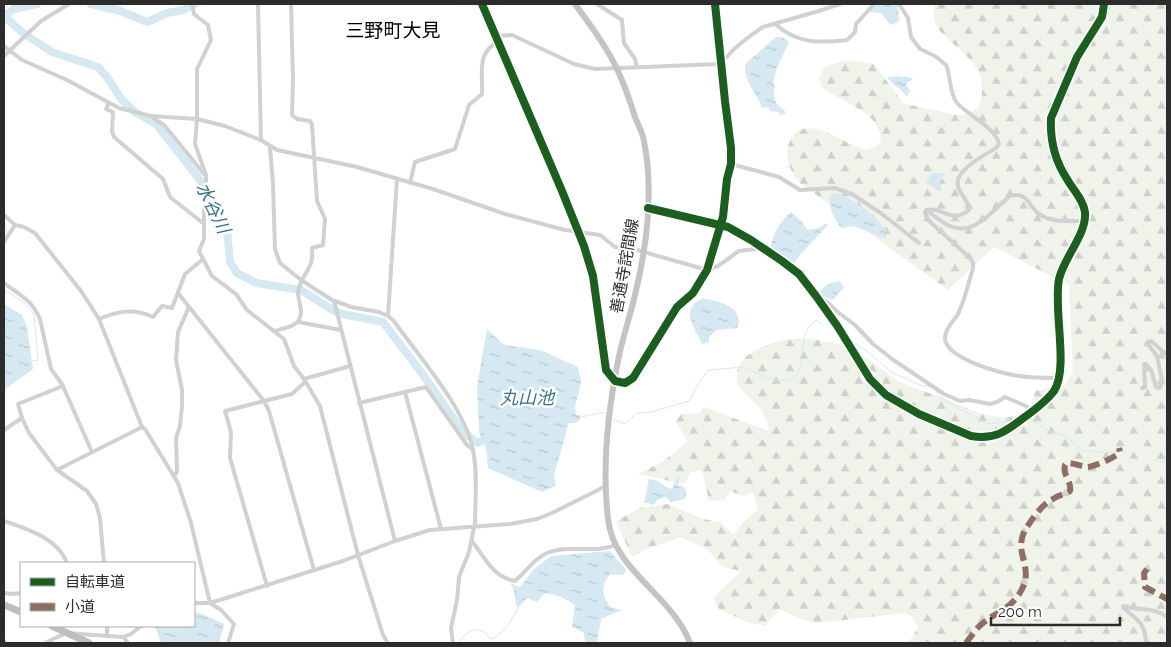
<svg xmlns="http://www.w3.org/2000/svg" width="1171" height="647" font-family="Raleway,'Noto Sans JP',sans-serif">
	<defs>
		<pattern id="forest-firs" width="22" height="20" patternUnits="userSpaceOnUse" patternTransform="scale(1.25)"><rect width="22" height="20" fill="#f0f3ea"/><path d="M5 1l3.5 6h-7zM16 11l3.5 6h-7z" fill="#ced0c9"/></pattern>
		<pattern id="water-ripples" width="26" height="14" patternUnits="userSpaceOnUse" patternTransform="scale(1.25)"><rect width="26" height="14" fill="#d6e8f1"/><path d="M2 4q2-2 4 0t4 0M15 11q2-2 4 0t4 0" fill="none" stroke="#b8c7cf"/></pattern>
	</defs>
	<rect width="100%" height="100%" fill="#fff"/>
	<!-- forest -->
	<path fill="url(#forest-firs)" d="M935,4H1167V643H903L910,640L918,628L914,618L905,613L817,623L798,618L780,609L765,626L747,622L719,609L713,598L741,571L723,567L707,549L680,537C663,545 648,545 632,557L616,521L640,508L668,504L703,519L720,522L733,535L744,521L758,510L753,492L743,496L730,491L724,500L709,501L702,470L691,472L684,484L638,474L662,462L688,442L676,422L681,414L699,413L704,407L769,431C765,403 752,405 738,385C734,373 739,362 748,355C778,334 816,335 850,349C867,356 881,370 897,380C911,388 928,392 943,398C967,407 994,424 1019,414C1023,412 1029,409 1031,405C1034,402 1034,395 1035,391L1064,385L1073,372L1069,285L994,247L948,290L800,183C792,173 785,161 788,147C798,106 844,144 865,150L876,147L881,140C880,111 841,103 822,87L819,78L824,68C842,58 855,60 874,64L904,104C916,106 927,108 939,111C955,115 965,119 979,106C984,95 983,78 976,67C968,55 949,41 939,30C934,22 932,13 935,4Z"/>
	<!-- water -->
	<g fill="url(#water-ripples)">
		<polygon points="877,4 896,4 898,6 899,21 893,25 889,23 881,13 870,12 872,7"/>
		<path d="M776,37H782L789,42L776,70L773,84L775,86C771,96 776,106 785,111V114L779,115V112L770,111L769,108L765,107L762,109C758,94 743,81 745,64Z"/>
		<polygon points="897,76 909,77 913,79 906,84 907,87 911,91 908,93 908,97 888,79 888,77"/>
		<polygon points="934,173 944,173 943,178 940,181 942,192 926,183 929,179 929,176"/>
		<path d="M837,193C857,200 874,215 887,231L886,239L854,226L841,228C834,218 827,206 831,194Z"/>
		<path d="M791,212L801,221L807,229C815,230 820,228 826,223L828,225L800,255L793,265L770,251C772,234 779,223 791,212Z"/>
		<path d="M839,281L844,287L833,300L821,296L820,292C824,285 831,282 839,281Z"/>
		<path d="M703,298C719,302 744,306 738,328L717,330L709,337V342L702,344C694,326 679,309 703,298Z"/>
		<polygon points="4,304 22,315 27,327 33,369 4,390"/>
		<polygon points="487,329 504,345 540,350 578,367 581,383 575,407 576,415 580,415 580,420 575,423 569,423 554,475 556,486 542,492 488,468 486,448 479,432 477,386"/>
		<path d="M680,477L678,486L681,485C686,489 688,493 685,499L671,502L666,497L657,500L655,504L651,505L649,503H644L649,479C662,480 662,487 672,489L677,478Z"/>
		<path d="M610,551L626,570L623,575L610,574C600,588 602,593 610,607L622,610L601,619L597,643L585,642L584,633L572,627L575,606C567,598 557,595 545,593L537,602L527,598L518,608C513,599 517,593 510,583L520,587L534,569L551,556Z"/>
		<polygon points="194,612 202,614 224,624 219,643 161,643 155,626 194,626"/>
	</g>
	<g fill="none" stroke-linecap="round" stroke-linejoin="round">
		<!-- stream -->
		<g stroke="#d6e8f1" stroke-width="1">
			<polyline points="4,222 7,231 4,238"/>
			<path d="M4,290C15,296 29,304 34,315L38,360L32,361"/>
			<polyline points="855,343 872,355 891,372 920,385 931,387"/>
			<polyline points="934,389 942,399 988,424 1016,420"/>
			<polyline points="581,417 604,412 606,414"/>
			<path d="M613,419L625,424L637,413L651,412L689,401L700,381L709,370L743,367L775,381L793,379C809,368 794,335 816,320L823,326"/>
			<polyline points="1030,419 1049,431 1065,436 1082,450 1106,453 1117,451"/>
			<polyline points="1122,451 1129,458 1138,460"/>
			<polyline points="1154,460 1167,463"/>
			<path d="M459,643C462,635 472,628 480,630C485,632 488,636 491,639L494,638C508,629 510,622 518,608"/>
		</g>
		<!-- river -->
		<g stroke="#d6e8f1" stroke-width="8">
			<polyline points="91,4 106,8 118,10 147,22 167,13 183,10 195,4"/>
			<polyline points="4,14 7,14 14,9 37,4"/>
			<polyline points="4,16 23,33 52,52 98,67 107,77 122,100 135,112 156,124 208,190 227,229 230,262 237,273 256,283 301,290 331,309 342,314 383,322 424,376 463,432 478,443 491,436"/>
		</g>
		<!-- street -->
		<g stroke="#d1d1d1" stroke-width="4">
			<polyline points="192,4 194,14 208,25 211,40 197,69 197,119 195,144 206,175 206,188 204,199 204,239 199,251 212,276 236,294 247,310 284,339 294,366 304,379 320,406 358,555 383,635 388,643"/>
			<polyline points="258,4 261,140"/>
			<polyline points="597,4 622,20 624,43 635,59 637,67"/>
			<path d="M899,4L908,18L911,37L920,49L935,56L946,65C951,76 949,93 957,103C968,115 996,128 999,144L996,148C985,155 950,172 959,189C962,196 969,202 969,210C950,225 943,206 927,210"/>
			<path d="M775,24C798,44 818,43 847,40L855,32L856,24L874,4"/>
			<polyline points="496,36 512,35 574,64 595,69 718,64 721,63 734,49 750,36 763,27 819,11 840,4"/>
			<polyline points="4,46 22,60 67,80 119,108 151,116 197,119 225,126 261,140 277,150 357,167 433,189 505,214 565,230 600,235 615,247 637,250 707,270 718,266 739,251 763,248"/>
			<polyline points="4,56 41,21 69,4"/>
			<polyline points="109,103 106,109 113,112 112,131 114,137 163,179 170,197 204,224"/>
			<polyline points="152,117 165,126 204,174"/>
			<path d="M270,147L273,185L275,249L280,263L301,280L332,300L351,307L379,312L388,316L393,320C418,355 465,408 473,450C478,474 475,502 475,527"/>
			<polyline points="731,164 779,177 800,190 835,188 852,194 882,214 919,243"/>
			<path d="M410,183L415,162L455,149L469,105L482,94C483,71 476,55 498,41"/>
			<path d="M927,210L925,212L928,220L969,257L973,263V269C968,283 965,300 958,314C954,321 946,327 945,337C943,358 1002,374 1019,376C1032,378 1045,378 1058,378"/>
			<path d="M927,210C959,238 971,233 1001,204C1006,200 1009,194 1017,195C1028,195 1031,209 1039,214C1052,223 1069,221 1084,221"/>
			<polyline points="4,215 15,225 24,227 35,233 81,291 99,319 142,427 145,429 178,483 191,523 210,603 221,610 234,624 228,643"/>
			<polyline points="4,242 15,225"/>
			<path d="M4,283C20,295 32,300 40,319L51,369L62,384L92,452"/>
			<polyline points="178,293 264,401 269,411 314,570"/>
			<polyline points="818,297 826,301 839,313 855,325 873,344 892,359 944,394 960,401 969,400 990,404 997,402 1005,397 1026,406 1032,411"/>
			<polyline points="334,301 395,541"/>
			<polyline points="388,316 397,179"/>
			<path d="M99,319C118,311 134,308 153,317L162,306L172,308L185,274L202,260"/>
			<polyline points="298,322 341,330"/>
			<path d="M274,331C281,329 295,327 299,320C304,310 298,302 298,293C299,281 307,274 311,263C313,259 312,253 312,248L323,245L325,219L317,201L312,125L310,121L297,119L292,115L293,79L291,4"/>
			<polyline points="304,379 350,366"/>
			<polyline points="615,381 625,383 633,378 677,307 693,293 707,270 723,217 727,179 731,164 731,148 725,101 715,4"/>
			<polyline points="63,386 18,404 22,418 29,433 57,470 87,491 96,504 100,518 104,563"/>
			<polyline points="1142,388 1145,387 1144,364 1146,364 1151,370 1156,387 1160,388 1162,380 1157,356 1147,343 1151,341 1167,355"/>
			<polyline points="405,392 441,529"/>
			<polyline points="359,403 426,387 467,445 473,450"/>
			<polyline points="4,430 22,418"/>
			<polyline points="57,470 142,427"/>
			<polyline points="174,476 177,472 176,438 180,426 182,406 182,390 176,360 178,332 189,307"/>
			<path d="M4,521C27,529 58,538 67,563"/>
			<path d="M472,541C484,557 494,578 515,581C526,572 533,559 547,553C568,544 595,554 615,545"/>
			<polyline points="267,586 230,458 231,432 225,411 292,394 305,382"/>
			<polyline points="4,593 13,594 21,593"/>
			<polyline points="194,603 210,603 226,598 343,561 395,541 430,530 510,524 537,519 552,513 606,486"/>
			<polyline points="107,626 107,636"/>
			<polyline points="123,637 128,643"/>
			<polyline points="4,641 6,643"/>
			<polyline points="45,643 66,633 123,637 131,634 141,626"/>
			<polyline points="453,643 451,628 457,600 459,577 469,552 474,527"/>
			<path d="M1146,643C1145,621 1137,621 1123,607L1124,606C1139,611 1155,607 1167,617"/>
		</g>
		<!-- secondary -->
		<g stroke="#cacaca" stroke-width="5.5">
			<polyline points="482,4 562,191 584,246 593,276 606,370 615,381"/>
			<path d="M648,208L728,227L751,240L782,261L799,274L816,296L838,327L870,379L886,395L919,414L971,436C994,440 1005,432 1022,419C1033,411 1046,402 1054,391C1069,368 1053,309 1059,279C1064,257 1087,234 1085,212C1083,199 1073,190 1067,179C1055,161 1050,139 1051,118L1077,57L1102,17L1104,4"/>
		</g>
		<!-- primary -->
		<path stroke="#c4c4c4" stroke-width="6" d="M575,4C590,25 607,47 618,71C625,86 630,101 635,117C638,125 643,133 644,141C654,192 647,246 635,295C630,317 622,339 618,361C608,411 602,468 608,519C613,570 673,596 690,643"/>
		<!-- highway -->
		<g stroke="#bebebe" stroke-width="7">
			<polyline points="4,605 21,612"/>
			<polyline points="52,626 89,643"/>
		</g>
		<!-- quiet -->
		<g stroke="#8d6e63" stroke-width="6" stroke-dasharray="12 6" stroke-linecap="butt">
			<polyline points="1147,569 1144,573 1145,587 1167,599"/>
			<path d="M966,643C971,637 976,628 983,623C999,610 1012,609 1022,589C1035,565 1009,550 1029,524C1035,515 1043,504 1053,499C1058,495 1064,495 1070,491C1072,481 1062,475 1065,465L1067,463C1074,463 1080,466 1087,467C1093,467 1117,457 1120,452L1119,448"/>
		</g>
		<!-- cycleway casing -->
		<g stroke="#fff" stroke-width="11">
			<g id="cycleway">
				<polyline points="482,4 562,191 584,246 593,276 606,370 615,381 625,383 633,378 677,307 693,293 707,270 723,217 727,179 731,164 731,148 725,101 715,4"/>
				<path d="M648,208L728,227L751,240L782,261L799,274L816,296L838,327L870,379L886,395L919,414L971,436C994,440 1005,432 1022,419C1033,411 1046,402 1054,391C1069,368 1053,309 1059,279C1064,257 1087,234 1085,212C1083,199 1073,190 1067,179C1055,161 1050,139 1051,118L1077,57L1102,17L1104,4"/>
			</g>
		</g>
		<!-- cycleway -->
		<use href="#cycleway" stroke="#1b5e20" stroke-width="8"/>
	</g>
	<g text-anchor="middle" stroke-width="5" stroke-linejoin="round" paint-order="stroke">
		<!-- street labels -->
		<g font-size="16" fill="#2c2c2c" stroke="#fff">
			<text transform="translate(624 266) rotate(-80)" y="6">善通寺詫間線</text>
		</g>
		<!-- water labels -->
		<g font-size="18" font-style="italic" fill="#3a738e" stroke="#fff">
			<text transform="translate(213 208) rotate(64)" y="6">水谷川</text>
			<text x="527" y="404">丸山池</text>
		</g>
		<!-- quarter labels -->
		<g font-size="19" fill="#000" stroke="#fff">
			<text x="393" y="37">三野町大見</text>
		</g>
	</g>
	<!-- border -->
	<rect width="1171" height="647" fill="none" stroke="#2c2c2c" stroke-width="10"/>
	<!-- legend -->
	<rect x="20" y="562" width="175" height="65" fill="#ffffff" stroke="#ababab"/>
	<rect x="30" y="578" width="25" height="8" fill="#1b5e20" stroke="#ababab"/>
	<text x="65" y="587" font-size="15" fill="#2c2c2c">自転車道</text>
	<rect x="30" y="603" width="25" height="8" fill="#8d6e63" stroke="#ababab"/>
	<text x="65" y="612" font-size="15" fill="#2c2c2c">小道</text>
	<!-- scale -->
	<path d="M991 617v8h129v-8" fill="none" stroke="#2c2c2c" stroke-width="2.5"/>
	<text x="998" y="617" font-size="15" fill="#2c2c2c" stroke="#ffffff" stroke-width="4" paint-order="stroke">200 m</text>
</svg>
